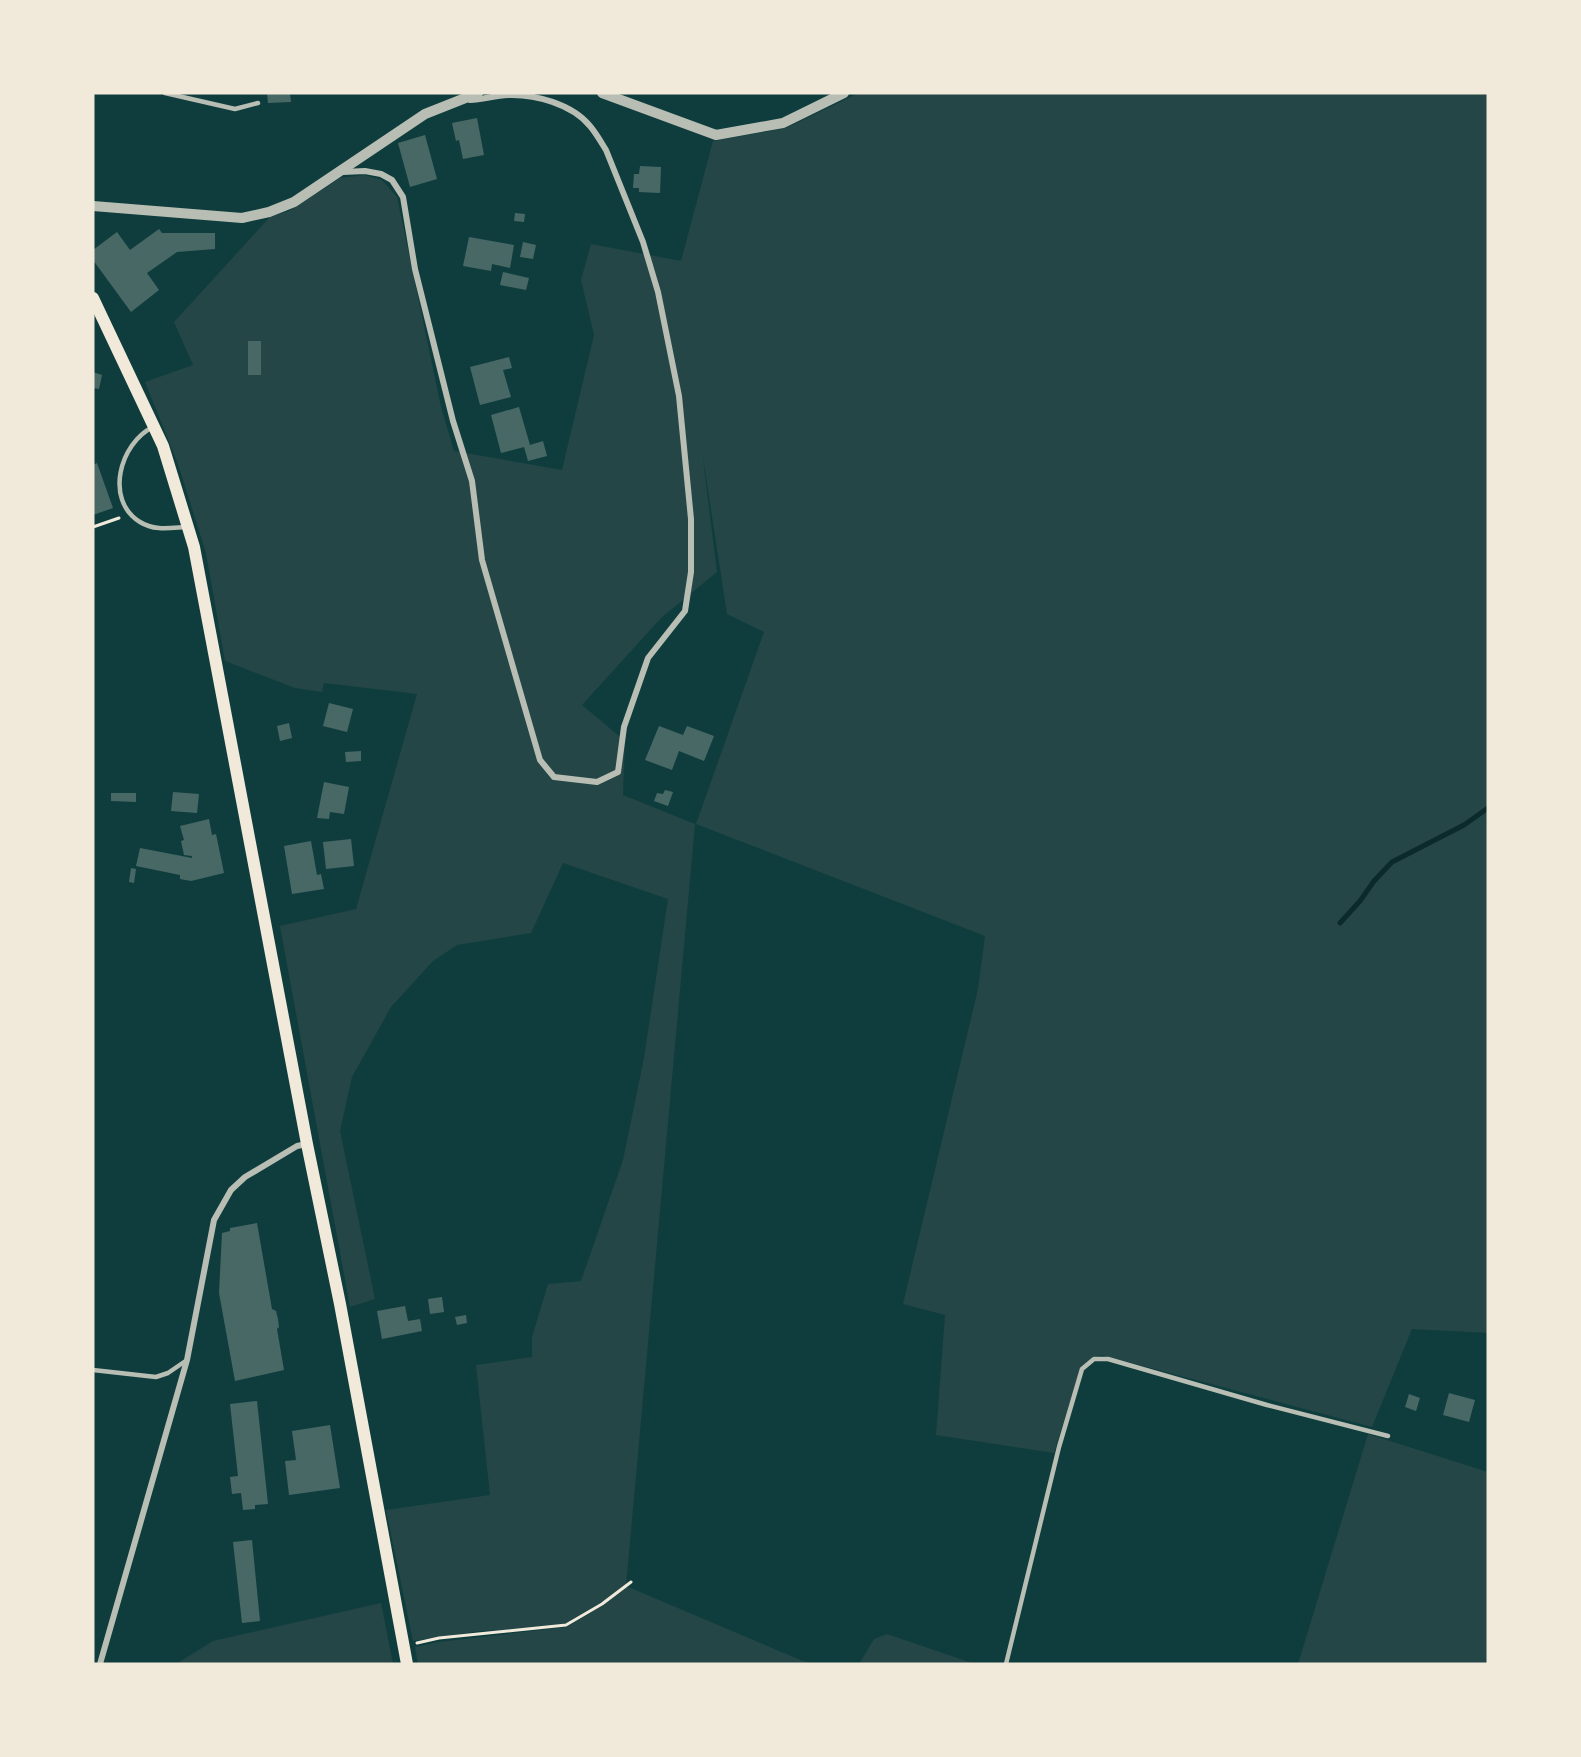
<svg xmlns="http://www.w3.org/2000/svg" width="1581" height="1757" font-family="Figtree,sans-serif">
	<rect width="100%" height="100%" fill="#0f3d3e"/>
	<!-- green -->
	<g fill="#244646">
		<polygon points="859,93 1488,93 1488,1333 1412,1329 1372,1427 1102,1355 1093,1357 1081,1367 1054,1453 936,1435 945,1315 903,1304 978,989 985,936 696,824 764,632 727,614 702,451 717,572 661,618 582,705 625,741 623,795 695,824 626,1586 803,1661 815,1664 418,1664 415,1647 438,1642 567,1627 605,1604 602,1602 566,1623 518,1629 480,1631 413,1641 386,1510 490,1495 476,1365 532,1357 532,1337 548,1284 581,1281 623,1160 644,1058 668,899 563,863 531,933 457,945 433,961 391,1007 352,1077 340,1131 375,1299 350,1307 280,926 356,909 417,694 324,683 322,692 295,688 225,661 206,553 178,464 145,382 193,365 174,322 270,217 289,211 340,178 364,175 382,180 397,197 441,407 454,451 562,470 594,335 581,280 591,244 681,261 713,141 786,128"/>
		<polygon points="1368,1434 1488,1472 1488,1664 1298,1664"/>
		<polygon points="381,1603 393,1664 176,1664 213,1641"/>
		<polygon points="887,1634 975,1664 859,1664 874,1639"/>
	</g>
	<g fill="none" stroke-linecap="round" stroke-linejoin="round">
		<!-- stream -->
		<polyline stroke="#0a2a2b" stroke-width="5" points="1340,923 1360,901 1374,881 1392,862 1464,825 1488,808"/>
	</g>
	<!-- building -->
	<g fill="#486865">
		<polygon points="267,93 290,93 291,102 268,103"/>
		<polygon points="477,118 484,155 463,159 459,140 456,141 452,123"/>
		<polygon points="425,135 437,179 410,187 398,143"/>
		<polygon points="640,166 661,167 660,193 639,192 639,188 633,188 634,174 639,174"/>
		<polygon points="515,213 525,214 524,222 514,221"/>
		<polygon points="159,229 162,233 215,233 215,249 177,252 147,273 159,290 131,312 93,260 93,250 117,232 130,250"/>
		<polygon points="469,237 514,245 510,268 492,264 491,271 463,266"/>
		<polygon points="523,242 536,245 533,259 520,257"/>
		<polygon points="503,272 529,278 526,290 500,285"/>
		<rect x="248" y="341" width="13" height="34"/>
		<polygon points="509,357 512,368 503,370 511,397 480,405 470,367"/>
		<polygon points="93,372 102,375 99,389 93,388"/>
		<polygon points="519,407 530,445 543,441 547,456 528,461 524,447 501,453 491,415"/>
		<polygon points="97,463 113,508 93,515 93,465"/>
		<polygon points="329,703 353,709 347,732 323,726"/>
		<polygon points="289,723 292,738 280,741 277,726"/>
		<polygon points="659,726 683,735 687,726 714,736 704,761 679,751 672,770 645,760"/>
		<polygon points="361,751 361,761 346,762 345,752"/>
		<polygon points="324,782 349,787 344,814 330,812 329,819 317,818"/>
		<polygon points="665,790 673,792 668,806 654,801 657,793 663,794"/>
		<polygon points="173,792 199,794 197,813 171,811"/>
		<polygon points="111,793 136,793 136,802 111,801"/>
		<polygon points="209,819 212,835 216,834 224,873 191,881 180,879 180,875 136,866 140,848 192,858 192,856 184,855 181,841 184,840 180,826"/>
		<polygon points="351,839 354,866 326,869 323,842"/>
		<polygon points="311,841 317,875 321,874 324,889 292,894 284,846"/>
		<polygon points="131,868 136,869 134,883 129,882"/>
		<polygon points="257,1223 272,1309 276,1311 278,1319 279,1327 277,1329 284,1370 235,1381 219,1293 222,1233 230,1231 230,1228"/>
		<polygon points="442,1297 444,1312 430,1314 428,1299"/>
		<polygon points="405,1306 408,1321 420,1319 422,1331 382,1339 377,1311"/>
		<polygon points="466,1315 467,1323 457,1325 455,1317"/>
		<polygon points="1449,1393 1475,1400 1469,1422 1443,1415"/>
		<polygon points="1409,1394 1420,1398 1416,1411 1405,1407"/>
		<polygon points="257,1401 268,1504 255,1505 255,1509 243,1510 241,1493 232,1494 230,1477 238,1476 230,1404"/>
		<polygon points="330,1425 340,1488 289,1495 285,1461 296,1460 292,1431"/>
		<polygon points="252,1540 260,1621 242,1623 233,1542"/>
	</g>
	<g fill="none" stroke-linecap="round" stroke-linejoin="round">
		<!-- path -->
		<g stroke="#f1e9da" stroke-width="3">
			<polyline points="93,527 119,518"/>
			<polyline points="417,1643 439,1638 566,1625 602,1604 631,1582"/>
		</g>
		<!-- service -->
		<g stroke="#b8beb3" stroke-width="4.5">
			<polyline points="165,93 235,109 258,103"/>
			<path d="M153,427C120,443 104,500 140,522C154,531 170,528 185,527"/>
			<polyline points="93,1370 156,1377 168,1373 187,1360"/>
			<polyline points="1006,1664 1059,1447 1082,1369 1094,1359 1108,1359 1267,1405 1388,1436"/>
		</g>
		<!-- minor -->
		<g stroke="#b8beb3" stroke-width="6">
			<path d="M343,172L365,171L381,174L392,180L403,197L415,269L453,421L472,481L482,560L540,760L554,777L597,782L618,772L624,727L648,658L685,611L691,572V519L679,396L658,292L643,242L606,150C601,142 596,133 590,126C572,104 535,94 508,95C495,96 483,99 470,100"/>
			<polyline points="100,1664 187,1360 214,1220 231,1190 245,1177 297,1146 307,1144"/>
		</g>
		<!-- tertiary -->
		<g stroke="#b8beb3" stroke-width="10">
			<polyline points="602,93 716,135 783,123 844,93"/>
			<polyline points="93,206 242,218 269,212 294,202 425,114 478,93"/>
		</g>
		<!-- secondary -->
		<polyline stroke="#f1e9da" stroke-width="12" points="93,298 163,446 194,547 307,1144 340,1304 407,1664"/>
	</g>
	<!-- border -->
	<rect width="1581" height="1757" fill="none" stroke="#f1e9da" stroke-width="189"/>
</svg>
